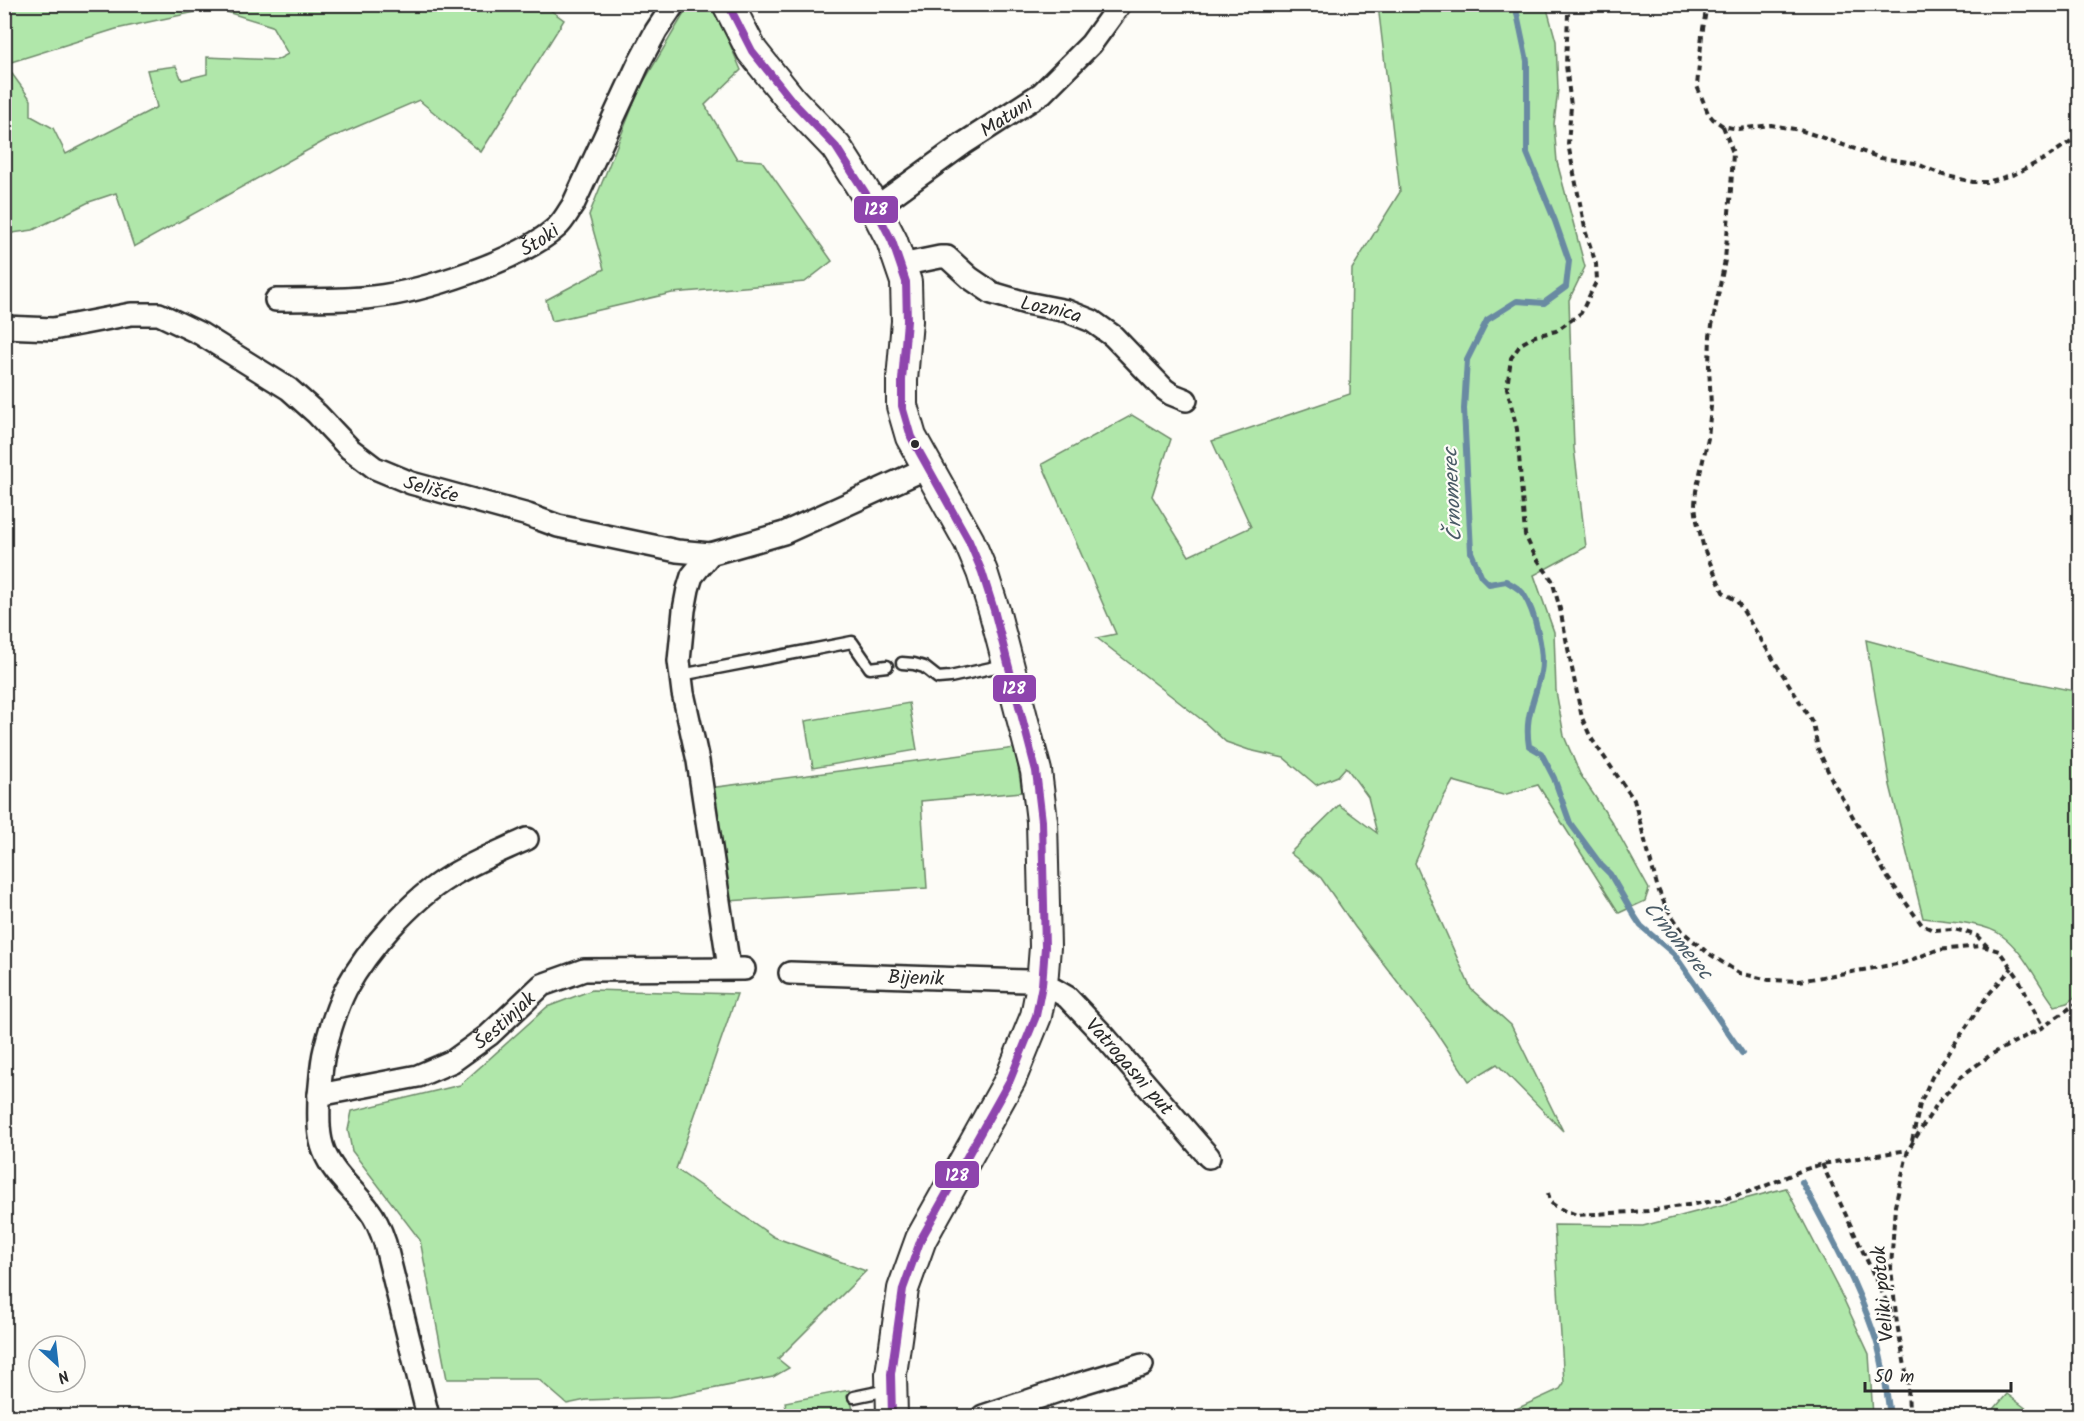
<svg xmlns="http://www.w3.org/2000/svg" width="2084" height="1421" font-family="Kalam,sans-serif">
	<rect width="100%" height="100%" fill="#fdfcf7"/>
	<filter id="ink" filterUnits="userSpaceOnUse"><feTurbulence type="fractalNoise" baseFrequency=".0167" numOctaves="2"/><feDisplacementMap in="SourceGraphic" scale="12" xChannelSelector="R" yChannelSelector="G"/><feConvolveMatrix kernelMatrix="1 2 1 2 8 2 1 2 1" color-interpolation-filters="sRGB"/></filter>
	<g filter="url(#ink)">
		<!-- green -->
		<g fill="#b0e7aa" stroke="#6e896a" stroke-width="1.5">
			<polygon points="542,4 564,20 481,152 419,100 326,140 134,247 116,193 89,202 33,230 6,234 5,231 5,64 31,100 31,116 53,128 66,154 157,107 147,70 176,66 182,80 207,74 207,57 277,60 288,54 272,26 214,8 116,29 5,64 5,5"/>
			<polygon points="689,5 713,5 741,70 705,105 737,159 762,161 832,261 805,282 672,293 552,321 546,300 604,269 589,215 640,88"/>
			<polygon points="1378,5 1546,5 1556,41 1558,89 1554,124 1557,162 1585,267 1569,300 1574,448 1586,547 1534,575 1554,632 1556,691 1564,736 1580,774 1613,824 1649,889 1645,901 1619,913 1538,785 1503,795 1453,781 1443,798 1415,863 1471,989 1511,1025 1563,1131 1497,1064 1469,1081 1435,1030 1355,927 1321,878 1290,853 1339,805 1377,833 1368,797 1346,767 1338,776 1316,785 1284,758 1249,750 1226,742 1202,720 1097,638 1116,634 1042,464 1132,415 1171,439 1152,496 1189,556 1251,527 1212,441 1350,394 1352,269 1400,192"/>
			<path d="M1866,640L1997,675L2079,692L2080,993L2067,1003L2055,1006C2037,983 2025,952 2001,935C1985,922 1944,921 1923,918L1890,785Z"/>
			<polygon points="909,703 917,750 813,768 805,721"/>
			<polygon points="1015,748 1022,792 921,801 927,888 728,901 709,788"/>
			<polygon points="592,990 737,994 676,1169 774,1237 866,1271 778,1359 789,1368 773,1377 670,1397 586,1400 567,1404 538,1379 447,1379 420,1240 352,1151 348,1130 352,1111 460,1085 547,1007"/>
			<polygon points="1786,1188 1844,1300 1869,1354 1873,1416 1501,1416 1560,1389 1564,1383 1554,1225 1643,1226"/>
			<polygon points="849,1390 854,1416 787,1416 785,1402"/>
			<polygon points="2007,1394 2036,1416 1988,1416"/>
		</g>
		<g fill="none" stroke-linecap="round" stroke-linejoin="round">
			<!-- stream -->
			<g stroke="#698aa2" stroke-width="6">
				<path d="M1515,4L1527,61V153L1555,221L1569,261L1566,287L1544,303L1517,301L1487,320L1467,360L1464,409L1471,552L1481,576L1489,584L1506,581C1512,585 1521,589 1524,595C1535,612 1545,653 1541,672C1535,701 1524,715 1529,746L1541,753L1554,778L1570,823L1601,865L1610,874L1635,917L1641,926L1674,954L1742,1053"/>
				<path d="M1802,1182C1828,1230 1855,1279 1873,1331C1883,1358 1886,1388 1890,1416"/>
			</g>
			<!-- lane casing -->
			<g stroke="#2b2b2b" stroke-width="15">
				<g id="lane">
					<polyline points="902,663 914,664 924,667 938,678 950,677 1005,665"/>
					<polyline points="681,675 852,642 870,668 887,666"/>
					<polyline points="854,1397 878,1392 891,1392"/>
				</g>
			</g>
			<!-- street casing -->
			<g stroke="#2b2b2b" stroke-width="26">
				<g id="street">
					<path id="s1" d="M875,208L963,144L1042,93L1091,44L1120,4"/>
					<path id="s2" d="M901,265L940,257H947L970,278L992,293L1026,303L1067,311L1092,321L1113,336L1164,389L1171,394L1186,400"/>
					<path id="s3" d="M276,300C308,299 341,301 373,297C422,292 521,260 557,227C564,221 568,212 573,205L638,65L656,31L674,4"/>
					<path id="s4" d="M4,327L53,329L131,314H159L201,334L289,389L317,414L350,449L375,468L411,483L528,515L558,526L677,551L710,554L784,533L927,468"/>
					<polyline points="710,554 692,576 688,589 684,610 679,661 683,693 698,761 729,968"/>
					<path id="s5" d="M527,839C501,851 473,862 449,877C411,900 367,950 346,989C337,1007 330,1029 325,1049C321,1064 321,1080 319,1095L418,1076L453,1061L489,1035L542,985L584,970L744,969"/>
					<path id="s6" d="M790,973L1027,981L1055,990L1067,997L1105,1037L1209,1157"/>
					<path d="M319,1095C319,1113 317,1133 324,1151C333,1174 354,1190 369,1210C377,1220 381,1231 385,1243L428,1416"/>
					<polyline points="983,1416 1079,1384 1142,1365"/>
				</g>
			</g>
			<!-- secondary casing -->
			<g stroke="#2b2b2b" stroke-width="34">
				<polyline id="secondary" points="728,4 752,51 792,101 836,147 875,208 892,241 906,282 907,321 902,380 902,406 911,437 969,541 982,572 994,610 1036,771 1042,821 1045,947 1042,985 1036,1016 1010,1080 921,1239 903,1289 891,1374 892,1416"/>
			</g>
			<!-- path -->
			<g stroke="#2b2b2b" stroke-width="4" stroke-dasharray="6 4.5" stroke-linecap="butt">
				<polyline points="1564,4 1568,14 1566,65 1571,106 1568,144 1586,233 1596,264 1597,280 1581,313 1556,331 1535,336 1521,344 1511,358 1507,388 1517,429 1525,535 1535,556 1552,580 1560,609 1582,718 1591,738 1634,800 1658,889 1666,907 1683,932 1708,953 1739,973 1769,980 1799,981 1903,963 1937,950 1981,946 1989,948 1999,951 2018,977 2032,1007 2043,1027"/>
				<polyline points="1707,4 1702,35 1697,86 1708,113 1713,119 1723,126 1738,129 1771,125 1800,130 1881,158 1915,163 1943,175 1973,182 1987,182 2015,174 2046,158 2080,135"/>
				<polyline points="1723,126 1733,153 1731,189 1725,260 1710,336 1709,366 1711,406 1708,438 1696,491 1695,505 1697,521 1704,549 1723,592 1737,601 1813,723 1818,749 1833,782 1888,878 1922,925 1933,930 1954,929 1966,932 1977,936 1988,947"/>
				<polyline points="1912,1141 1920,1104 1932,1077 1988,995 2012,968"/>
				<polyline points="1822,1164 1894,1318"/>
				<polyline points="1548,1193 1550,1202 1558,1208 1577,1215 1648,1211 1721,1200 1758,1189 1800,1171 1822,1164 1908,1150"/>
				<polyline points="1909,1416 1908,1382 1897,1324 1891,1268 1895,1206 1908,1150 1937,1104 1960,1077 1992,1054 2043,1027 2080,1001"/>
			</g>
			<!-- lane -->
			<use href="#lane" stroke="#fdfcf7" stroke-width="10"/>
			<!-- street -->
			<use href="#street" stroke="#fdfcf7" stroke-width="21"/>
			<!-- secondary -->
			<use href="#secondary" stroke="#fdfcf7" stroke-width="30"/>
			<!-- bus-1 casing -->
			<g stroke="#fdfcf7" stroke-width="12">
				<polyline id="bus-1" points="728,4 752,51 792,101 836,147 875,208 892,241 906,282 907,321 902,380 902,406 911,437 969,541 982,572 994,610 1036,771 1042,821 1045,947 1042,985 1036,1016 1010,1080 921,1239 903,1289 891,1374 892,1416"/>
			</g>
			<!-- bus-1 -->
			<use href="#bus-1" stroke="#8e44ad" stroke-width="8"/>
		</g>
	</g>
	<!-- markers -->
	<circle fill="#2b2b2b" stroke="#fdfcf7" stroke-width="2" cx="915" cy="444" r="5"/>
	<g text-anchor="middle" stroke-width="4.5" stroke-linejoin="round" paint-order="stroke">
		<!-- street labels -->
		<g font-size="20" fill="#2b2b2b" stroke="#fdfcf7">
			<text dy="7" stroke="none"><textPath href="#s1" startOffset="160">Matuni</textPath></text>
			<text dy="7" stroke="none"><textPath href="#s3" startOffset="274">Štoki</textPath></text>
			<text dy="7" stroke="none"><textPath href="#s2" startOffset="166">Loznica</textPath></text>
			<text dy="7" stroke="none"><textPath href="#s4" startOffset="484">Selišće</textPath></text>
			<text dy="7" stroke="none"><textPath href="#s6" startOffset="126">Bijenik</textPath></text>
			<text dy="7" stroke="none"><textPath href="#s5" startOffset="555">Šestinjak</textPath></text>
			<text dy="7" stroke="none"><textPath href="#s6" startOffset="374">Vatrogasni put</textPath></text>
			<text transform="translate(1882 1294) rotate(-95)" y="7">Veliki potok</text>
		</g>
		<!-- water labels -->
		<g font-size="21" font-style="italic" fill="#4a5b66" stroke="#fdfcf7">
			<text transform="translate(1452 495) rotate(-93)" y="7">Črnomerec</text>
			<text transform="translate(1678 940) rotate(50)" y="7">Črnomerec</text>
		</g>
	</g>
	<g stroke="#fdfcf7" stroke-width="2">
		<rect x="853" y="195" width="46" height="29" rx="6" fill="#8e44ad"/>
		<rect x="992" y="674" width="45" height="29" rx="6" fill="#8e44ad"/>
		<rect x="934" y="1160" width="46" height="29" rx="6" fill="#8e44ad"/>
	</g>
	<g font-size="16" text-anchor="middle" font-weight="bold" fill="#fff">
		<text x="876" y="215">128</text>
		<text x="1014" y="694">128</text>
		<text x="957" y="1181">128</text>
	</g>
	<!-- margin -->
	<rect width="2084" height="1421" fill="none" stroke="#fdfcf7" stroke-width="24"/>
	<rect x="12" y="12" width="2060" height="1397" fill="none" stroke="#2b2b2b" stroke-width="2" filter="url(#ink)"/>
	<!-- north arrow -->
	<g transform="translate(57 1364) rotate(153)"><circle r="28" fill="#fdfcf7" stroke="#a9a8a5" stroke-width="1.5"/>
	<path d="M0-4.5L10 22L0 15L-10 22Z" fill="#1f6fb2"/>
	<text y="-9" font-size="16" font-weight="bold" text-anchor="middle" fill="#2b2b2b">N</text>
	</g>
	<!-- scale -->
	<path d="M1865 1382v9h146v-9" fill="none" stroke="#2b2b2b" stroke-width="3"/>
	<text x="1874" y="1382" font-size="18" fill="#2b2b2b" stroke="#fdfcf7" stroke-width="4.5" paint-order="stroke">50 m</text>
</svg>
